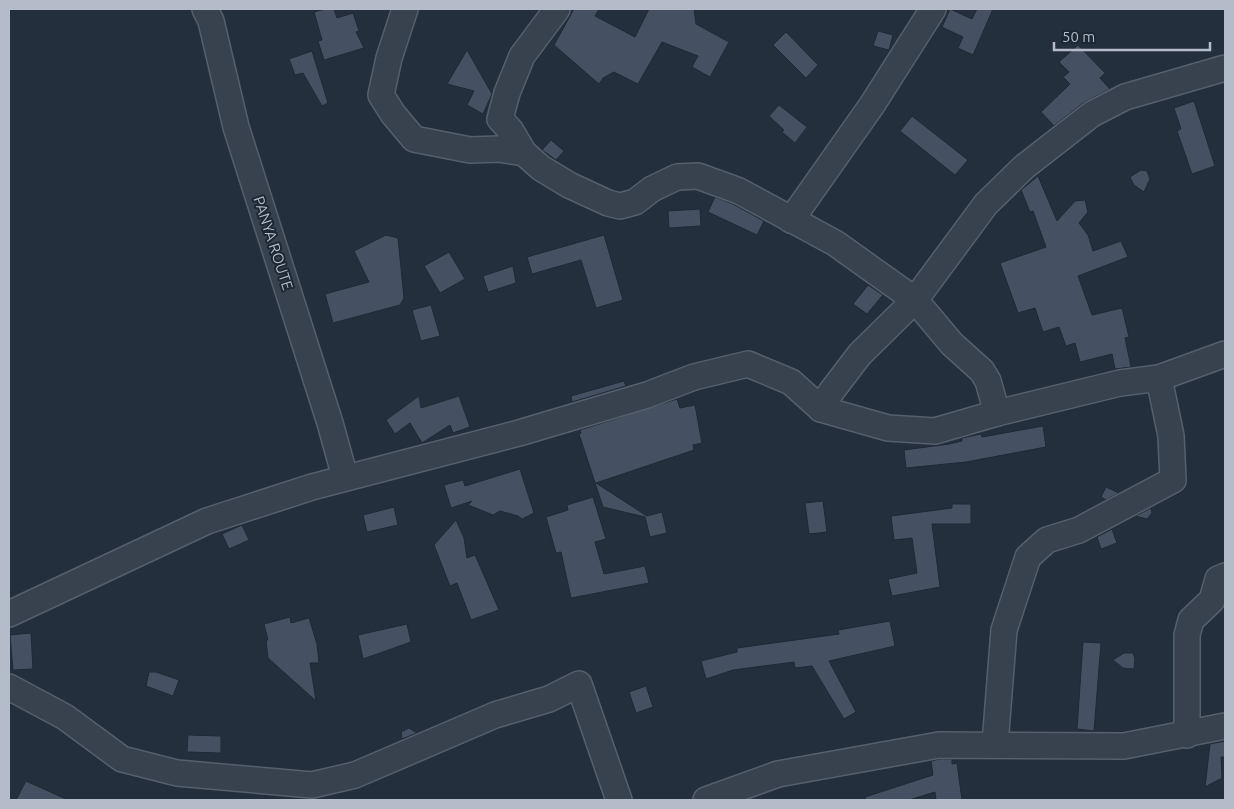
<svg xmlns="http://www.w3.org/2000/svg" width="1234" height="809" font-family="Ubuntu,sans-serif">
	<rect width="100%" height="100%" fill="#242f3e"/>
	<!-- building -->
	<g fill="#455162" stroke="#1f2835">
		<polygon points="325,9 334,9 337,18 353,13 359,31 356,32 364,48 324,60 318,41 322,40 314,12"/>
		<polygon points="574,9 599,9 595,16 635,37 649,9 694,9 696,24 729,42 710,77 692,67 698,56 662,42 638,84 614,72 603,78 599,84 554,45"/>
		<polygon points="950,9 972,19 977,9 993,9 973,55 958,48 963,37 942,27"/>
		<polygon points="878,31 893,35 889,50 873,46"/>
		<polygon points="786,32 818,65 806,78 773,45"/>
		<polygon points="1078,45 1105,73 1100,78 1110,89 1083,103 1054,126 1041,112 1070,84 1063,77 1069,72 1059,62"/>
		<polygon points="467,50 492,94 483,114 467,105 474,91 447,84"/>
		<polygon points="312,51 328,103 322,106 303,73 295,75 289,59"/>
		<polygon points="1194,101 1215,166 1192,174 1177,131 1181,129 1174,108"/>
		<polygon points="779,105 807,127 795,143 782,132 784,130 769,116"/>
		<polygon points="912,116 968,160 955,175 900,131"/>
		<polygon points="551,140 564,151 556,160 542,150"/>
		<polygon points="1141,170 1147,171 1150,179 1144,192 1134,185 1130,177"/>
		<polygon points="1038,176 1057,221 1075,201 1085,200 1088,212 1079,223 1088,235 1093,251 1121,241 1128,257 1078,276 1092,315 1122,308 1129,337 1125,338 1131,367 1115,369 1112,354 1080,362 1075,343 1066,346 1059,327 1043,332 1035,308 1018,313 1000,263 1046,247 1033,211 1030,212 1021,190"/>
		<polygon points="715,197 733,204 764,221 757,235 708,212"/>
		<polygon points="700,209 701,226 669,228 668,211"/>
		<polygon points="386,235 398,238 404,298 400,305 333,323 325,294 369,282 354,251"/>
		<polygon points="604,235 623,300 596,308 581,260 532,274 527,257"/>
		<polygon points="449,252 465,279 440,293 424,266"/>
		<polygon points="513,266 516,283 488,292 483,276"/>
		<polygon points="868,285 883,295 867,314 853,304"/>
		<polygon points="431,305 440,336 421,341 412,310"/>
		<polygon points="624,381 626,386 572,402 571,396"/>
		<polygon points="419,396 421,408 459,396 470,427 453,433 450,425 422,443 410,423 395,434 386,420"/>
		<polygon points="677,399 680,408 695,405 702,443 693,445 694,450 596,483 647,516 662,512 667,533 650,537 645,517 603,507 579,434 581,433 580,430"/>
		<polygon points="1043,426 1046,447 966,462 906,468 904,450 949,444 962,441 962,438 981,434 982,437"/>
		<polygon points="520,469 534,513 522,519 518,516 500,511 493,515 468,505 472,501 451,508 444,485 463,480 465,486"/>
		<polygon points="1106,487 1119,493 1106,500 1101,497"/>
		<polygon points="593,497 606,539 595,542 604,574 645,566 649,583 571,598 561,552 556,553 546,517 568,510 567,505"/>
		<polygon points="823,501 827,532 809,534 805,503"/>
		<polygon points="952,504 971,504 971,524 932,524 940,587 892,596 888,579 917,573 912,538 894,540 891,516 952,508"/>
		<polygon points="394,507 398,525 367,532 363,515"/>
		<polygon points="1151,508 1152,513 1147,519 1135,516"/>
		<polygon points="456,520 464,538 467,558 475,555 499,610 471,620 457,583 450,586 434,545"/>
		<polygon points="242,525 249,540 229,549 222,534"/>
		<polygon points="1112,529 1117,543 1101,549 1097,537"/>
		<polygon points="290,617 291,623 309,618 317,644 319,663 310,663 316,701 268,658 266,640 268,640 264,624"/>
		<polygon points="890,621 895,646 829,661 856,712 844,719 812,666 795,668 794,662 733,670 706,679 701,661 737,652 737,648 839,634 838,630"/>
		<polygon points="407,624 411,642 363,659 358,635"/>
		<polygon points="31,633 33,669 13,670 10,635"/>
		<polygon points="1083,642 1101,643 1094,731 1077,729"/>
		<polygon points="1124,653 1133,653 1135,659 1134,669 1123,668 1113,660"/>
		<polygon points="149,672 156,672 179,680 173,696 146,686"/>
		<polygon points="646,686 653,707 636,713 629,692"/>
		<polygon points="409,728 417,733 402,739 401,732"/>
		<polygon points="188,735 221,736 221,753 187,752"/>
		<polygon points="1225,741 1225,757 1221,757 1222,778 1205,787 1210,744"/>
		<polygon points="940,759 952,759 952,764 957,763 962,800 936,800 935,792 909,800 866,800 865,797 933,775 931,761"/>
		<polygon points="26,781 68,800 16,800"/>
	</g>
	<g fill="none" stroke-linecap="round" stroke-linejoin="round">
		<!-- minor casing -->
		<g stroke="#565f6c" stroke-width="28">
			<g id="minor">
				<polyline points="205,9 211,21 236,127 330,423 345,477"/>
				<polyline points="405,9 389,58 381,95 393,114 414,139 470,150 499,149 524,153 541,168 569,185 608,203 620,206 635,202 652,189 677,177 698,176 739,191 835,243 915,300 952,344 982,371 988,381 997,413"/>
				<polyline points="524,153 511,131 500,119 507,93 522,56 557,9"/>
				<polyline points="791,220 872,105 933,9"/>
				<polyline points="821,409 831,392 860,354 915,300 986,204 1024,167 1092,114 1125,97 1225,68"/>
				<polyline points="9,614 207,521 312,487 519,433 647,395 694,377 748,364 791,382 821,409 888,428 935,431 997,413 1120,383 1159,378 1225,354"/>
				<polyline points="9,687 65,717 122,759 177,773 312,785 355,775 495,715 549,699 579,684 619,800"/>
				<polyline points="1187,735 1187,635 1191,620 1212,600 1218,579 1225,576"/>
				<polyline points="995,744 1004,630 1028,557 1047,540 1079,530 1173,480 1171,436 1159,378"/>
				<polyline points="706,800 778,774 939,745 1124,746 1225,726"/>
			</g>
		</g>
		<!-- minor -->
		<use href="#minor" stroke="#38414e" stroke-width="25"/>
	</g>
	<g text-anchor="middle" stroke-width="4" stroke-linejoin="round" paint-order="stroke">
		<!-- street labels -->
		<g font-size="15" fill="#b4bcc9" stroke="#1d2633">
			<text transform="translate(273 243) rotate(72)" y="5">PANYA ROUTE</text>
		</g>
	</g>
	<!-- border -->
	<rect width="1234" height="809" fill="none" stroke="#b4bcc9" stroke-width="20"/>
	<!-- scale -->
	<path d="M1054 42v8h156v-8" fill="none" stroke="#b4bcc9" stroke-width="2.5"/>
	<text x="1062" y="42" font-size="15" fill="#b4bcc9" stroke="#1d2633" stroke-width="4" paint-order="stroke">50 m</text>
</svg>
